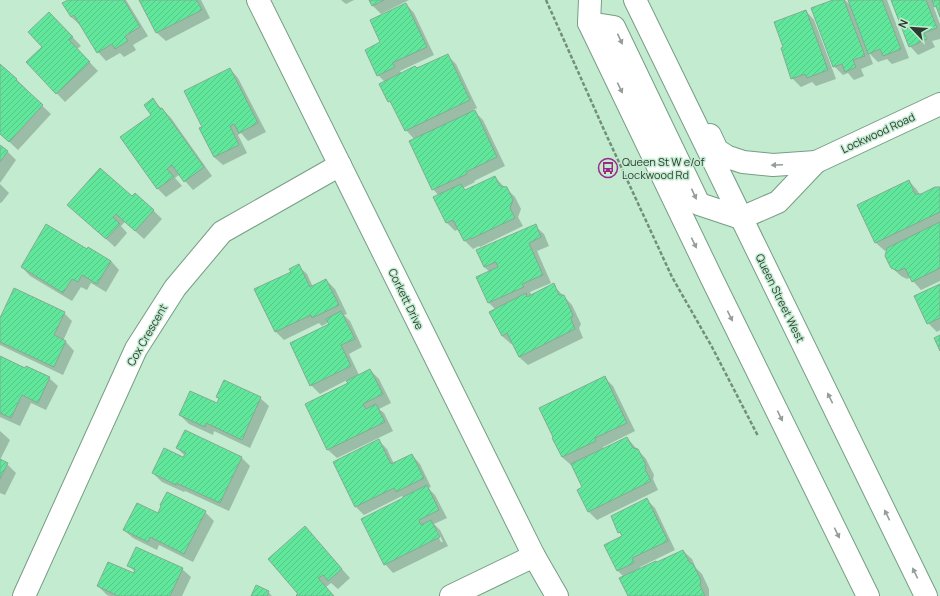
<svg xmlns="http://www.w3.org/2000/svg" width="940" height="596" font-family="Manrope,sans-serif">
	<defs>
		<pattern id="building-hatch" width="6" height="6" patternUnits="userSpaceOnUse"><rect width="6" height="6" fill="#61e79c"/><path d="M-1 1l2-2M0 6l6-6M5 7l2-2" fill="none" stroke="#54c787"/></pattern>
	</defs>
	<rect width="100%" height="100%" fill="#c2ebd0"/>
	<!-- shadow -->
	<g fill="#0003" fill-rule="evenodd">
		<polygon points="69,0 126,0 148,36 133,45 136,50 124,57 120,53 106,61 98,52 81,25 80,25 71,17"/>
		<polygon points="141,0 201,0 210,18 166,41 157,33"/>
		<polygon points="341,0 354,0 346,4"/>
		<polygon points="370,0 409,0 381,14 372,5"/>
		<polygon points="835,0 845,0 851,6 849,0 887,0 909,58 892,64 887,59 878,62 869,53 873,64 861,69 864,76 854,80 848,73 843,75 834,66"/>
		<polygon points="892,0 940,0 940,14 938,10 932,3 940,24 940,39 932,41 935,47 918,55 910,46"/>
		<polygon points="406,4 414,13 434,55 400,71 402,74 417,69 447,55 456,64 477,108 473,110 483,120 505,166 474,181 475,182 463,188 466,191 495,177 504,187 506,188 515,197 521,209 518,217 523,226 480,247 479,246 473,249 465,241 459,229 455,231 447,223 435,198 439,196 433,189 415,140 406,130 394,106 389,101 385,82 378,75 382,43"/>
		<polygon points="806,11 814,20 836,79 816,86 812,82 801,87 792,78"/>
		<polygon points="58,22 81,46 77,49 98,71 65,102 27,62 43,47"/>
		<polygon points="0,65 17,80 25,88 24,89 51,114 18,150 0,133"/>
		<polygon points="230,69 238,78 266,132 248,141 241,133 238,135 247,153 223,165 214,157 201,129 203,127"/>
		<polygon points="153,100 171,118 212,176 193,190 185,181 180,174 175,178 182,186 166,197 158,189 121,138 152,115"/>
		<polygon points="0,146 8,152 16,160 0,183"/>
		<polygon points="909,181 917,190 920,195 940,188 940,281 921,290 913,281 911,277 907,279 901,276 892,268 887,250 885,251 876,243 858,206"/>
		<polygon points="0,184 9,193 2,202 0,203"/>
		<polygon points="132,197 153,210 162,219 144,239 125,222 121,226 127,233 115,247 77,213"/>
		<polygon points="535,226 544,234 549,246 537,251 551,283 530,292 532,295 553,285 572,305 581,324 579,328 583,338 528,365 519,357 513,343 511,344 502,336 496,310 488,302 490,272 484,267"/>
		<polygon points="87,250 111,261 119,270 106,292 91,283 87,290 81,287 72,301 30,276 22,267"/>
		<polygon points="298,266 307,274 313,287 326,280 335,289 347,314 344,315 350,321 362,347 349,354 359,375 370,370 379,379 391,403 379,409 384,413 393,431 337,458 328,450 306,404 349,384 347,380 320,394 311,385 331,325 329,322 322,326 319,323 284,340 276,332 255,290 292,272"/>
		<polygon points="940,285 940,330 937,332 928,323"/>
		<polygon points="64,313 72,321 63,341 66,342 74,351 63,375 0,345 0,321"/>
		<polygon points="0,357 26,369 49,378 58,386 46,410 31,403 20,426 0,417"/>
		<polygon points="605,378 613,386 635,431 603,447 604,449 627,438 646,459 654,475 653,479 658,490 597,520 589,512 578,490 583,487 572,465 571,465 562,457"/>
		<polygon points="217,396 260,398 269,406 250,448 214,431 213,435 189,424 180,415 217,404 220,399"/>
		<polygon points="0,431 10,440 0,460"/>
		<path d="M378,440L387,449L394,464L412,455L420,464L431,487L428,488L435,495L447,518L434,524L440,530L448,546L393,573L385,564L405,499L402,496L364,515L356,507L334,462ZM435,530H437L443,542H441Z"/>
		<polygon points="177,448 241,457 250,466 229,511 185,491 184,492 162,482 153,473 185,456"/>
		<polygon points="0,461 7,464 16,473 5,495 0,493"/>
		<polygon points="647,500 655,508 675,550 640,567 641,569 657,563 683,551 692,559 696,568 702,574 709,589 709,596 629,596 624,577 618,571 605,545 623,536 619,532"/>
		<polygon points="205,512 214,521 193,562 159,545 157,550 133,538 124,530 158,515"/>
		<polygon points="305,528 350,578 338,589 331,583 326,587 333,596 298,596"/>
		<polygon points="128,565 182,569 191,577 182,596 110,596 107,595 98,586 134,574 135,572"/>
		<polygon points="268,592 272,596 252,596"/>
	</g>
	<!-- building -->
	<g fill="url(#building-hatch)" stroke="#84ab92">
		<polygon points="68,0 124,0 140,27 125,36 128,41 115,49 112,44 97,53 74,15 71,17 62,3"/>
		<polygon points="139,0 197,0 202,10 156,33"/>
		<polygon points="369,0 384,0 372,6"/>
		<polygon points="833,0 844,0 865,56 853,60 856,67 845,72 842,64 833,67 811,8"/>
		<polygon points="848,0 882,0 901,49 883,56 880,49 868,54"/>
		<polygon points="891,0 926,0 937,28 924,33 927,39 919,42 919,43 909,47"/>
		<polygon points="932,0 940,0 940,17 936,6 934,7"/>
		<polygon points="406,3 427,47 392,63 395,67 377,76 365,50 380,42 370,20"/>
		<polygon points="806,10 828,70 807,78 805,74 791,79 781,48 783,47 774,22"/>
		<polygon points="49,12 73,37 69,40 90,62 56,94 26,62 42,47 28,32"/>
		<polygon points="448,54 470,100 405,131 390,101 388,102 379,84 415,66 417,68"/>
		<polygon points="0,64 17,79 16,80 43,105 9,142 0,134"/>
		<polygon points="230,68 258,123 239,133 234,124 230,126 239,145 214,157 199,128 202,127 184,91"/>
		<polygon points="153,98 160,109 162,108 204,167 184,182 172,165 167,169 174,177 157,189 120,137 151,115 144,105"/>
		<polygon points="475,110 497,157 466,172 467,174 432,190 409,141"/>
		<polygon points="0,145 8,151 0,162"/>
		<polygon points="100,168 132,196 135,193 154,210 135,231 116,214 113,217 120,224 106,239 67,205"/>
		<polygon points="495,176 500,186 507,187 513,200 510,208 515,218 471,239 470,238 464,241 453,220 446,223 433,197 461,184 465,190"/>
		<polygon points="909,180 915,194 921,194 935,187 940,187 940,212 875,243 857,205"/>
		<polygon points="940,222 940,268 912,282 905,268 898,271 891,268 885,256 887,248"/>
		<polygon points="46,224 87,249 88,247 111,261 97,284 82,275 78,282 72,279 63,293 21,267"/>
		<polygon points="536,224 541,237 529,243 543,275 522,284 524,287 488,303 476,277 498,267 496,262 484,267 476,250"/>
		<polygon points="299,264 310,287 326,279 339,305 312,318 311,315 275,332 254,289 291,272 289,269"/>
		<polygon points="554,283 559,295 564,295 573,315 571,319 575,329 519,357 507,333 502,336 489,312 526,293 527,297"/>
		<polygon points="940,284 940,318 927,324 914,296"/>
		<polygon points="14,288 65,312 54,335 66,341 54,367 0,342 0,318"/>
		<polygon points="341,311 355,339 341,345 351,366 310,386 290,343 329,324 326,319"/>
		<polygon points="940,335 940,351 934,338"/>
		<polygon points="0,356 25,368 26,366 50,377 38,403 22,395 11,418 0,413"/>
		<polygon points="370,369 383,394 363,404 366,409 376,404 385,422 327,450 305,404 348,383 346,381"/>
		<polygon points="605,376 627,423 595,438 596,441 562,457 552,438 553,437 539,408"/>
		<polygon points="224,380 261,397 242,440 206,423 205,427 179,415 190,391 217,403 219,398 216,397"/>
		<polygon points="185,430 242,457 220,503 176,483 176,485 152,473 164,448 183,457 186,453 176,448"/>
		<polygon points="627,437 633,448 638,449 646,465 645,469 651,481 588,512 577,490 582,487 571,464"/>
		<polygon points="379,439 391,464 412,454 424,478 396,492 394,488 355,507 333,462"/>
		<polygon points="0,459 8,463 0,479"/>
		<polygon points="427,485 439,510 419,520 421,525 431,520 440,537 384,565 361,519 403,498 403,497"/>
		<polygon points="167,492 206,511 184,554 150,537 148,542 123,530 137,503 158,513 161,506 160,505"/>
		<polygon points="647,498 668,541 632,558 634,563 617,571 604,545 622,536 620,532 618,533 611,516"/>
		<polygon points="305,526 342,569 328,581 323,575 318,578 334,596 297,596 296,595 298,594 268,559"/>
		<polygon points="136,547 183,568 170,596 118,596 97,586 108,562 134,573 135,569 127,566"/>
		<polygon points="683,550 690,563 693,564 701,580 700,585 705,596 628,596 619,578 656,561 657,562"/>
		<polygon points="256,585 269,591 267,596 251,596"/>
	</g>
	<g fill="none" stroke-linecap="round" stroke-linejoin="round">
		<!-- street casing -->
		<g stroke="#779d84" stroke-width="24">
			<g id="street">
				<polyline points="258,0 534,556 557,596"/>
				<polyline points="816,162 940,104"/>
				<polyline points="24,596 136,349 175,288 222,232 340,165"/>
				<polyline points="451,596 534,556"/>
			</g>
		</g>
		<!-- secondary casing -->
		<g stroke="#779d84" stroke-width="24">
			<g id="secondary">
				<polyline points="590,0 589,23 713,281 868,596"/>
				<polyline points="635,0 926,596"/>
				<polyline points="589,23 614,27 699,204 741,218 778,202 816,162"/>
				<polyline points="710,135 717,150 728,157 743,162 773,165 816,162"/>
			</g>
		</g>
		<!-- path -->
		<polyline stroke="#738f7c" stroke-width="2.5" stroke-dasharray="4 2" stroke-linecap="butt" points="546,0 605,132 672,277 712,347 758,436"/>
		<!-- street -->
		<use href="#street" stroke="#fff" stroke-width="22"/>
		<!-- secondary -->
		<use href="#secondary" stroke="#fff" stroke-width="22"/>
	</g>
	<!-- one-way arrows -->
	<defs><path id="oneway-solid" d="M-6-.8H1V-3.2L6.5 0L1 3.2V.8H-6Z"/></defs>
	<g fill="#959d98">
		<use href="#oneway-solid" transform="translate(620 39) rotate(65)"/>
		<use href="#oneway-solid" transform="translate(620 88) rotate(64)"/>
		<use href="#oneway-solid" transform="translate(777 165) rotate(178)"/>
		<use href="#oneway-solid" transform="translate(694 194) rotate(65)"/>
		<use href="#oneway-solid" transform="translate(694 243) rotate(64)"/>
		<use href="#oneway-solid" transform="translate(730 316) rotate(64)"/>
		<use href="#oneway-solid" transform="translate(830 398) rotate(-116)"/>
		<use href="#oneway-solid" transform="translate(780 416) rotate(64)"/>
		<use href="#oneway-solid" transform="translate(887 515) rotate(-116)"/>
		<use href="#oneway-solid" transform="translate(837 533) rotate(64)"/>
		<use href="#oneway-solid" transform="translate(915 573) rotate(-116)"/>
	</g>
	<!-- icons -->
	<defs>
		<g id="bus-ring" transform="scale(1)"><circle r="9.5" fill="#c2ebd0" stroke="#9b2a87" stroke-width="1.5"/><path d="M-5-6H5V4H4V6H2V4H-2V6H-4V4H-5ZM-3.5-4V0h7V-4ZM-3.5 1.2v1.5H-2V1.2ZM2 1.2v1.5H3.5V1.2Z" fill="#9b2a87"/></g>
	</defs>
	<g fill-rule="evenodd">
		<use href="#bus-ring" x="608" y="168"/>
	</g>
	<g text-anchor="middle" stroke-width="3" stroke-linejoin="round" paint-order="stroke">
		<!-- street labels -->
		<g font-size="11" fill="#2b3b30" stroke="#c2ebd0">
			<text transform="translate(878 133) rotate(-25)" y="4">Lockwood Road</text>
			<text transform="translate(780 298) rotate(64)" y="4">Queen Street West</text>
			<text transform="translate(406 299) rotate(64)" y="4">Corkett Drive</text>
			<text transform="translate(147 335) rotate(-60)" y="4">Cox Crescent</text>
		</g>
		<!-- poi labels -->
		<g font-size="11" fill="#2b3b30" stroke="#c2ebd0" text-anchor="start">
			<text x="622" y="166">Queen St W e/of<tspan x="622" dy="13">Lockwood Rd</tspan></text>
		</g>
	</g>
	<!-- north arrow -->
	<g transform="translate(912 28) rotate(295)" stroke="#c2ebd0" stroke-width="3" paint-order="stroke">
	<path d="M0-3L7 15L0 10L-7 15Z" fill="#2b3b30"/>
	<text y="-6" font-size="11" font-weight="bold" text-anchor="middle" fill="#2b3b30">N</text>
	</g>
</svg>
